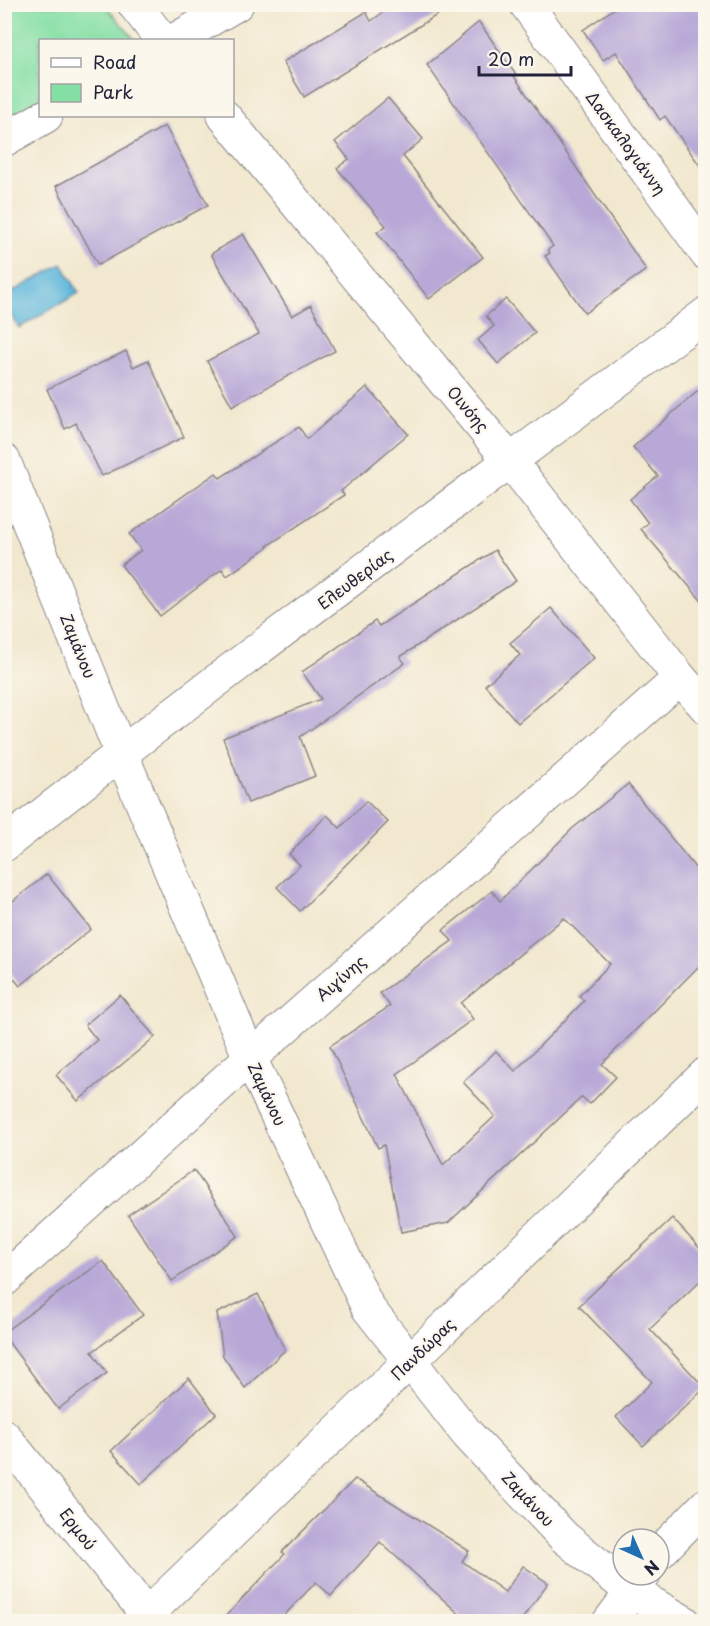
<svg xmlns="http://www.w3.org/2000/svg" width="710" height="1626" font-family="'Playpen Sans',sans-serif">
	<rect width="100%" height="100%" fill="#fbf7ec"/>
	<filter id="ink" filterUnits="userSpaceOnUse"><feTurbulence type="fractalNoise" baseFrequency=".0167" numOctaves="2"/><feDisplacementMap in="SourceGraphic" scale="12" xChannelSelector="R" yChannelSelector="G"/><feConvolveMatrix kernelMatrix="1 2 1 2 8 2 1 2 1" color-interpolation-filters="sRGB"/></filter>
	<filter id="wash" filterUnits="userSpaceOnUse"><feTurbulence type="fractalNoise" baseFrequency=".008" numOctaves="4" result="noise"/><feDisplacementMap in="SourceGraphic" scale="24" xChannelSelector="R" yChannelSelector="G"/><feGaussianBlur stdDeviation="1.35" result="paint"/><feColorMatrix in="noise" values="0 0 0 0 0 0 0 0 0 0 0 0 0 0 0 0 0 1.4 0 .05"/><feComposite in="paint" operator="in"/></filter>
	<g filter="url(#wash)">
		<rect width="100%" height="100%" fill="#f2e8cf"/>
		<!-- green -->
		<polygon fill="#84dfa5" stroke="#538070" stroke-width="1.5" points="4,5 105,5 135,40 40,40 40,105 5,126"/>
		<!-- water -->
		<polygon fill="#5fb7dc" stroke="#406c8c" stroke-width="1.5" points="62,264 79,293 19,328 5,304 5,296"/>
		<g id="blocks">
			<!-- building -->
			<g fill="#b7a8d7" fill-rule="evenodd">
				<polygon points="395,4 455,4 304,97 283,62 366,12 371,21"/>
				<polygon points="621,4 705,4 705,173 665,116 660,120 616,52 603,60 583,30"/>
				<polygon points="479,22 516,75 514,76 646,270 585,313 545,256 550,253 548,250 553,246 427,65"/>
				<polygon points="388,98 423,139 403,156 483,257 429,299 377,232 386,226 337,168 349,159 335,142"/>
				<polygon points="165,126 208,205 98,265 56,186"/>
				<polygon points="243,234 292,316 311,305 335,351 232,406 207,361 259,334 211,254"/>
				<polygon points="506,299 535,333 498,364 478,340 494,326 486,316"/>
				<polygon points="126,351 133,367 148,360 184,437 102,476 76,423 65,429 47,389"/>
				<polygon points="705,385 705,605 641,529 648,523 630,499 658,476 633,447"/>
				<polygon points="367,387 408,434 341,491 344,495 267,546 268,547 227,576 222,569 160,616 121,565 141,550 129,534 216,473 220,478 299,427 307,439"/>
				<polygon points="495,550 516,581 400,657 405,663 300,737 315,776 248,803 223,738 321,699 302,672 375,621 379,626"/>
				<polygon points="551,608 594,658 518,723 485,685 520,655 510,643"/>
				<path d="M628,784L705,880V960L602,1064L616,1077L590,1104L582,1097L448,1223L401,1232L384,1145L378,1148L330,1046L390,1006L380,993L452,941L443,930L492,891L500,901L572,829ZM564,918L610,964L579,996L584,1001L515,1071L496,1051L463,1082L495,1116L443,1165L397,1074L473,1019L461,1003Z"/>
				<polygon points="366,801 388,822 300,911 277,887 300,865 289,854 327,815 340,828"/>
				<polygon points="47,874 91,929 20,986 4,967 4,908"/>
				<polygon points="120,995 155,1037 78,1101 56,1075 97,1040 85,1025"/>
				<polygon points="194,1170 238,1236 172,1281 128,1215"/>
				<polygon points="672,1218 705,1254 705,1276 650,1329 705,1388 643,1446 616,1417 652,1382 579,1306"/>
				<polygon points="103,1261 143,1315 92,1352 107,1373 58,1409 4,1336 4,1332"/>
				<polygon points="258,1294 285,1350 245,1388 223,1356 217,1313"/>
				<polygon points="189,1378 216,1414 141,1484 111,1451"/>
				<polygon points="355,1479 469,1551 462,1561 505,1592 523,1566 548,1583 520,1622 468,1622 380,1542 331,1596 316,1582 278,1622 220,1622 285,1554 282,1552"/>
			</g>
		</g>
	</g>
	<g filter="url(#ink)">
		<use href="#blocks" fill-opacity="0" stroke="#8a8585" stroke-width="1.5"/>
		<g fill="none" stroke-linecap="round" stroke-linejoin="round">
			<!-- minor casing -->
			<g stroke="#8a8585" stroke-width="35">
				<g id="minor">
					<polyline points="134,4 162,40"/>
					<polyline points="526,4 706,253"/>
					<polyline points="175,40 237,4"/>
					<polyline points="224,116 511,462 680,678 706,707"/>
					<polyline points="4,140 46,116"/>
					<polyline points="4,461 121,753 250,1058 368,1308 468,1435 564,1537 632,1592 684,1622"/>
					<path d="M4,845C234,663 472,491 706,314"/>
					<polyline points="4,1280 250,1058 680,678"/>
					<polyline points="4,1436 153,1622"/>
					<polyline points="659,1553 706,1505"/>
					<polyline points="139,1622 410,1361 706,1074"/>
					<polyline points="609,1622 644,1575"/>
				</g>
			</g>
			<!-- minor -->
			<use href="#minor" stroke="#fff" stroke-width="33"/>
		</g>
	</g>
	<g text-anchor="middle" stroke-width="4.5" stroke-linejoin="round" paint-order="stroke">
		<!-- street labels -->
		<g font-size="16" fill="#22223b" stroke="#fbf7ec">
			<text transform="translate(626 143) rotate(54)" y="6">Δασκαλογιάννη</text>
			<text transform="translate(468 409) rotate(50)" y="6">Οινόης</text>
			<text transform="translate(355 579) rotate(-37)" y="6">Ελευθερίας</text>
			<text transform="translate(78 646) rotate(68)" y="6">Ζαμάνου</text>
			<text transform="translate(341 978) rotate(-41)" y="6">Αιγίνης</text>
			<text transform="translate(267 1094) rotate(65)" y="6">Ζαμάνου</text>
			<text transform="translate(423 1349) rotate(-44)" y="6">Πανδώρας</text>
			<text transform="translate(528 1499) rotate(47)" y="6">Ζαμάνου</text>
			<text transform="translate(78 1529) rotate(52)" y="6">Ερμού</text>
		</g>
	</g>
	<!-- margin -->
	<rect width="710" height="1626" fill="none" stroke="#fbf7ec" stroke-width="24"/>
	<!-- legend -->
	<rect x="39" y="39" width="195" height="78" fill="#fbf7ec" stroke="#a4a2a5" stroke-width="1.5"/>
	<rect x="51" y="58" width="30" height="9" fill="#ffffff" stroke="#a4a2a5" stroke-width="1.5"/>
	<text x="93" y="69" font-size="18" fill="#22223b">Road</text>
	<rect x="51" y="84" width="30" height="18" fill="#84dfa5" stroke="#a4a2a5" stroke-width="1.5"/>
	<text x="93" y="99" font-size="18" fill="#22223b">Park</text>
	<!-- north arrow -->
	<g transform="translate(641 1557) rotate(135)"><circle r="28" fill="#fbf7ec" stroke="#a4a2a5" stroke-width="1.5"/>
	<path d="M0-4.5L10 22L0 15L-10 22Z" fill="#1f6fb2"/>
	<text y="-9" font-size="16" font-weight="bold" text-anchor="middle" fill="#22223b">N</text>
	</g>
	<!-- scale -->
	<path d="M479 66v9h92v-9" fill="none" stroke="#22223b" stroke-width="3"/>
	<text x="488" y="66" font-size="18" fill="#22223b" stroke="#fbf7ec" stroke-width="4.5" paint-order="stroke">20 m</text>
</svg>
